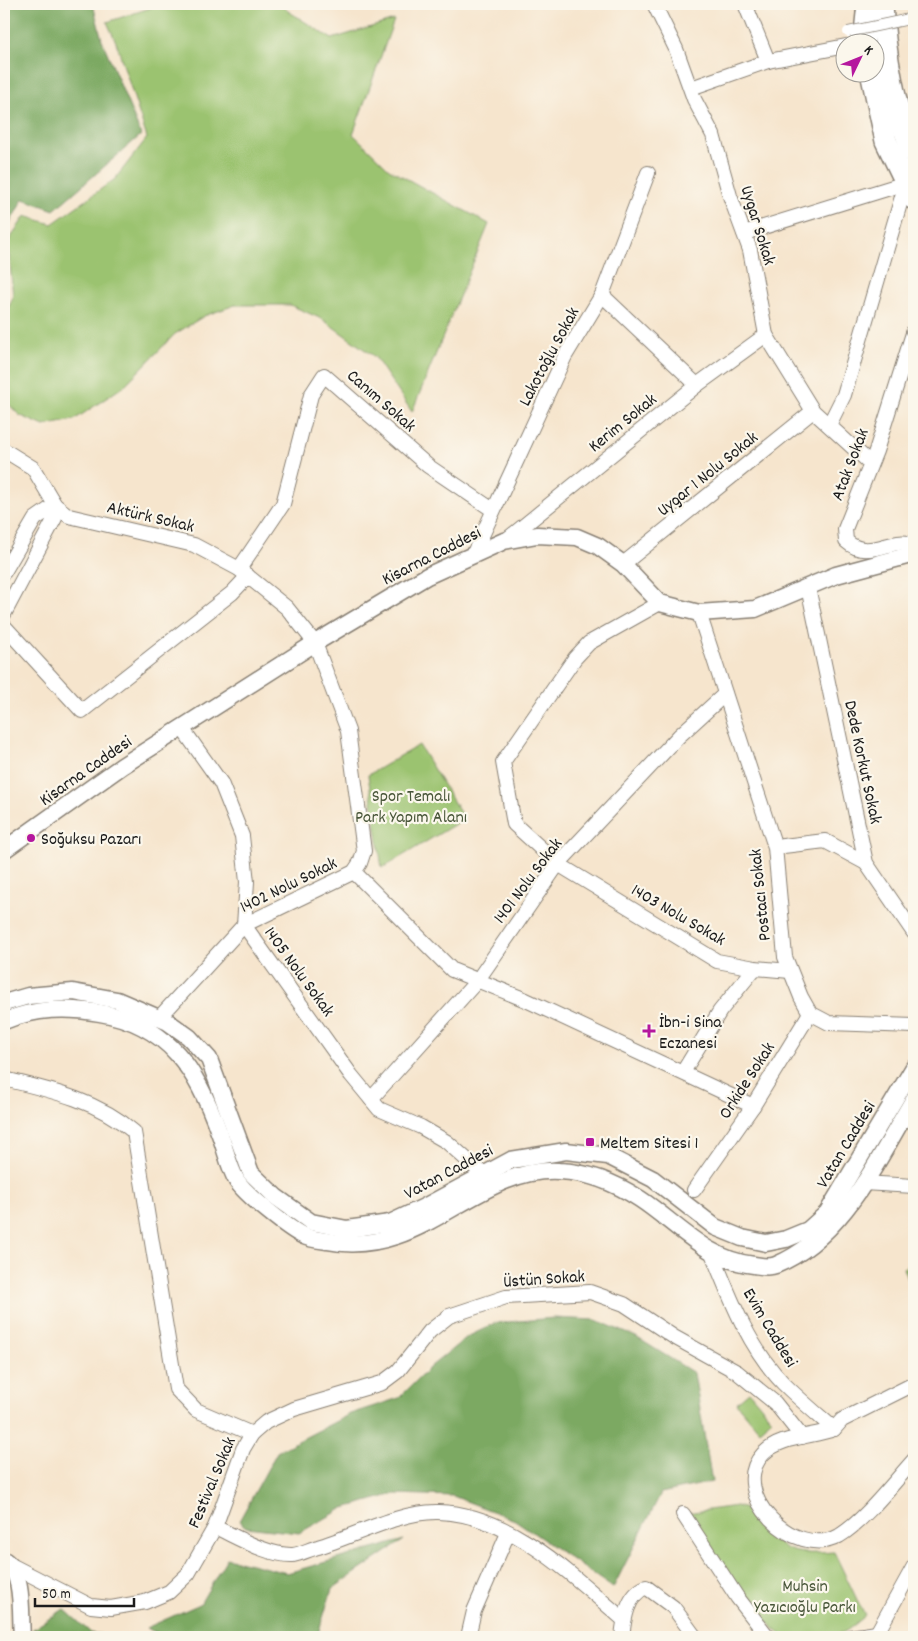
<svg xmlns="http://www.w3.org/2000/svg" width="918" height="1641" font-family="Dekko,sans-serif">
	<rect width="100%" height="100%" fill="#fbf7ec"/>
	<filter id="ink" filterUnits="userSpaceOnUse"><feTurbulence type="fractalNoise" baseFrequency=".02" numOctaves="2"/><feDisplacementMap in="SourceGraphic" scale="10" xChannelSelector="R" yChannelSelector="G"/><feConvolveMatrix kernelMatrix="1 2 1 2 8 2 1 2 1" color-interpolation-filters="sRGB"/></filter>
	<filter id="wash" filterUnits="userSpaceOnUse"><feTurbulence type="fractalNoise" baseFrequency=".0096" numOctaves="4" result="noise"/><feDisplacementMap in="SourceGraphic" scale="20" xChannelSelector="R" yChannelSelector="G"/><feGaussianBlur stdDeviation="1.12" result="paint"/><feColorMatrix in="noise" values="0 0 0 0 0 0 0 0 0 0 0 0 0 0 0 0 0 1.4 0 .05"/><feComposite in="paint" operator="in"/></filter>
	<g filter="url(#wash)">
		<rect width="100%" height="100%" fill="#f6e5cd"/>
		<!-- green -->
		<g fill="#9bc36f" stroke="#5c7046">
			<polygon points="154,4 281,4 288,11 332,39 394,20 353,134 389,169 489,224 412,412 375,357 322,319 290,305 235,305 204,316 175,334 124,386 74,420 44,426 19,415 4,399 4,320 13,296 8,242 25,216 52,224 115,179 147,138 116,42 107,22 153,7"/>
			<polygon points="419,745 464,819 382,868 368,775"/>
			<polygon points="914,1263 914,1297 903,1268"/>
			<polygon points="749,1392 772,1419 759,1430 736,1403"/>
			<path d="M736,1506C761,1511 762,1532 781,1545C796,1556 816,1553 834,1552L865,1616C859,1621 851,1628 844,1632C831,1637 801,1641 787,1637C765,1632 702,1536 687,1513Z"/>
		</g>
		<!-- forest -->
		<g fill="#7ca962" stroke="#4c623f">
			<polygon points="4,4 93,4 102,40 141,135 54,210 23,199 4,234"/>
			<polygon points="554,1318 596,1320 636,1337 694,1373 712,1482 661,1493 613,1588 515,1520 453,1496 395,1494 344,1508 299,1533 246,1527 239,1521 277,1452 350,1414 399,1398 430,1367 467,1337 496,1323"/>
			<polygon points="404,1540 332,1589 317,1637 166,1637 146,1628 200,1604 227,1558 287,1573"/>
			<polygon points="64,1609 91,1633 121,1637 30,1637 33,1629"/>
		</g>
	</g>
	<g filter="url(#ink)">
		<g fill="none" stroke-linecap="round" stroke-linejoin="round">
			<!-- minor casing -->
			<g stroke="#898074" stroke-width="16">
				<g id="minor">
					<polyline points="654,4 676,49 694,99 713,135 730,196 750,250 766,335 813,411 870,463"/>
					<polyline points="745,4 768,61"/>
					<polyline points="691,88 768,61 846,46"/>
					<polyline points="744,233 906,183"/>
					<polyline points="602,295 697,385"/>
					<path d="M914,330L876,451L845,529L846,541C870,563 895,533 914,546"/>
					<polyline points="829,425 844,395 906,183"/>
					<polyline points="4,450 33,468 55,505 69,516 194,545 239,569 287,608 315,643 348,731 364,851 360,863 354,872 244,925 159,1018"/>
					<polyline points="505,541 697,385 766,335"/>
					<polyline points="474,553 565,356 602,295 648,173"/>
					<polyline points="623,564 813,411"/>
					<polyline points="239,569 283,504 311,395 324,375 428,466 493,510"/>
					<polyline points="4,572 35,519 55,505 55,518 4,614"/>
					<polyline points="808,587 866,863 914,933"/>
					<polyline points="660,603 589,643 575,658 503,762 514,824 558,864 717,961 755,968 790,971"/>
					<polyline points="699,613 775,847 785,957 801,997 810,1013 829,1023 914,1026"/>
					<polyline points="4,626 82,711 232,593 248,576"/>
					<polyline points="182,728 221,783 242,836 247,882 244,925 351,1075 379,1109 421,1127 447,1142 484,1175"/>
					<polyline points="775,847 825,841 866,863"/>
					<polyline points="354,872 452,970 526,1000 753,1106"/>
					<polyline points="683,1072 720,1011 755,968"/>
					<path d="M4,1079C50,1090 97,1100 134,1132L176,1389L196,1410L252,1434"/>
					<polyline points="371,1099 477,981 558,864 679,736 725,694"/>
					<polyline points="863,1183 914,1186"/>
					<polyline points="694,1190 753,1106 810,1013"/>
					<path d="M712,1253C730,1298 749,1348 783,1383C799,1399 817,1414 834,1429"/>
					<path d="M834,1429C813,1437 780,1436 763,1454C727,1492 794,1561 839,1536C864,1521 894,1482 914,1460"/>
					<polyline points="834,1429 842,1420 914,1384"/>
					<polyline points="683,1514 737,1597 768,1637"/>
					<path d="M215,1527C237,1537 268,1556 293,1555C301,1554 310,1549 318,1547C355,1536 400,1511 438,1512C509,1513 573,1576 624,1620"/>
					<polyline points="11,1565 91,1606 111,1608 145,1602 169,1592 188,1574 215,1527 243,1449 252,1434 266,1422 294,1409 382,1383 398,1371 430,1331 449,1316 506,1297 590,1292 624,1304 674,1337 737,1372 775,1403 802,1437"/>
					<polyline points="468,1637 474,1611 508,1533"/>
					<path d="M622,1637C624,1619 627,1595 646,1587L673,1607L695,1637"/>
					<polyline points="850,1637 877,1633"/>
					<polyline points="871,1637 877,1633 914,1566"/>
				</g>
			</g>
			<!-- tertiary casing -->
			<g stroke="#898074" stroke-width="19">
				<g id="tertiary">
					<polyline points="4,850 122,766 315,643 427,576 504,541 537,535 577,537 598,546 623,564 660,603 699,613 755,609 836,575 914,554"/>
					<polyline points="4,1003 28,996 73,992 117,1000 168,1022 189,1037 209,1059 251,1173 276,1197 311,1222 347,1229 390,1223 424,1207 511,1160 566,1151 608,1156 653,1179 715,1227 742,1238 766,1243 786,1239 808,1230 827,1213 914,1067"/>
					<path d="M4,1021C36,1008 66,1007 100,1013C169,1024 198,1072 219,1132C225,1147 229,1168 237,1181C245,1194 290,1230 304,1236C310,1239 320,1240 327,1241C422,1260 476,1166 559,1171C588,1172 617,1184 640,1199C678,1224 706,1260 754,1265C761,1266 769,1268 776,1265C844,1237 878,1158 914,1099"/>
					<path d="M4,1560C25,1573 20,1615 22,1637"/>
				</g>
			</g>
			<!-- primary casing -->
			<g stroke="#898074" stroke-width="24">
				<g id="primary">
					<path d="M882,4C884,46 895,116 914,153"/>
					<polyline points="864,42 868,4"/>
					<polyline points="871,72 886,141 914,199"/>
				</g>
			</g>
			<!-- minor -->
			<use href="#minor" stroke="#fff" stroke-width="14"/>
			<!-- tertiary -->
			<use href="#tertiary" stroke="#fff" stroke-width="16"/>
			<!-- primary -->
			<use href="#primary" stroke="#fff" stroke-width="21"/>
			<!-- pedestrian-bridge casing -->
			<g stroke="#898074" stroke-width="12" stroke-linecap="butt">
				<polyline id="pedestrian-bridge" points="848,32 914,18"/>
			</g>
			<!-- pedestrian-bridge -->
			<use href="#pedestrian-bridge" stroke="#fff" stroke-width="10"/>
		</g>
	</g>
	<!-- markers -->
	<g fill="#b5179e" stroke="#fbf7ec" stroke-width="2">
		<circle cx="31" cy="838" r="5"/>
		<path d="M646.5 1023.5h5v5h5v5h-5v5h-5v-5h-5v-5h5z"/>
		<rect x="585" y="1137" width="10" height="10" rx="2.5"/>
	</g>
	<g text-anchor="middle" stroke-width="4.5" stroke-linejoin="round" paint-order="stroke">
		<!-- street labels -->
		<g font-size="18" fill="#1c1c1c" stroke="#fbf7ec">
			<text transform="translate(759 225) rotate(73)" y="6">Uygar Sokak</text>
			<text transform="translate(548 356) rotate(-62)" y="6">Lakotoğlu Sokak</text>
			<text transform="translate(382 400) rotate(41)" y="6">Canım Sokak</text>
			<text transform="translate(622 422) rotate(-39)" y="6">Kerim Sokak</text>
			<text transform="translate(849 464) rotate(-69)" y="6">Atak Sokak</text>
			<text transform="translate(707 473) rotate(-39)" y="6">Uygar 1 Nolu Sokak</text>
			<text transform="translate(151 516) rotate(13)" y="6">Aktürk Sokak</text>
			<text transform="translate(431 555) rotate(-27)" y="6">Kisarna Caddesi</text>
			<text transform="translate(864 762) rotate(78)" y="6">Dede Korkut Sokak</text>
			<text transform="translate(85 770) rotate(-35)" y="6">Kisarna Caddesi</text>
			<text transform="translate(527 880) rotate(-53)" y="6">1401 Nolu Sokak</text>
			<text transform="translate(288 884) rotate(-26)" y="6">1402 Nolu Sokak</text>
			<text transform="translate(759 895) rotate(-96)" y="6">Postacı Sokak</text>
			<text transform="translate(679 914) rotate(30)" y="6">1403 Nolu Sokak</text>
			<text transform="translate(300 971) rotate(54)" y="6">1405 Nolu Sokak</text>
			<text transform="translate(746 1080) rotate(-57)" y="6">Orkide Sokak</text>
			<text transform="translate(845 1144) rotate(-59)" y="6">Vatan Caddesi</text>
			<text transform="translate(448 1171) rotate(-28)" y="6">Vatan Caddesi</text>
			<text transform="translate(544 1278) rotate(-4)" y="6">Üstün Sokak</text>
			<text transform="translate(771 1327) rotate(59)" y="6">Evim Caddesi</text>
			<text transform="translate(211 1482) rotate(-67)" y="6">Festival Sokak</text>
		</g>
		<!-- park labels -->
		<g font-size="18" fill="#485639" stroke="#fbf7ec">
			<text x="411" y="801">Spor Temalı<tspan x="411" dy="21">Park Yapım Alanı</tspan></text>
			<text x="805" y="1591">Muhsin<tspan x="805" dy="21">Yazıcıoğlu Parkı</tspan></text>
		</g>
		<!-- poi labels -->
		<g font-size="18" fill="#1c1c1c" stroke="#fbf7ec" text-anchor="start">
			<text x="41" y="844">Soğuksu Pazarı</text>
			<text x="659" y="1027">İbn-i Sina<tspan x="659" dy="21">Eczanesi</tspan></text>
			<text x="600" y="1148">Meltem Sitesi 1</text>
		</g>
	</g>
	<!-- margin -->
	<rect width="918" height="1641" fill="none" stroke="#fbf7ec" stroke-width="20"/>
	<!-- north arrow -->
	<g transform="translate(860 58) rotate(47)"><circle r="24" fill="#fbf7ec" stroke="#a29f99"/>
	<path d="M0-4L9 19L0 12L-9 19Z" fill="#b5179e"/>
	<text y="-8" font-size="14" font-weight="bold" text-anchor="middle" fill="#1c1c1c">K</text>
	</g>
	<!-- scale -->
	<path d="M35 1598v8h99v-8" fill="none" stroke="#1c1c1c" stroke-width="2.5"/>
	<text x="42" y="1598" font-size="15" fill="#1c1c1c" stroke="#fbf7ec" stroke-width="4" paint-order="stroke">50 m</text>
</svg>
